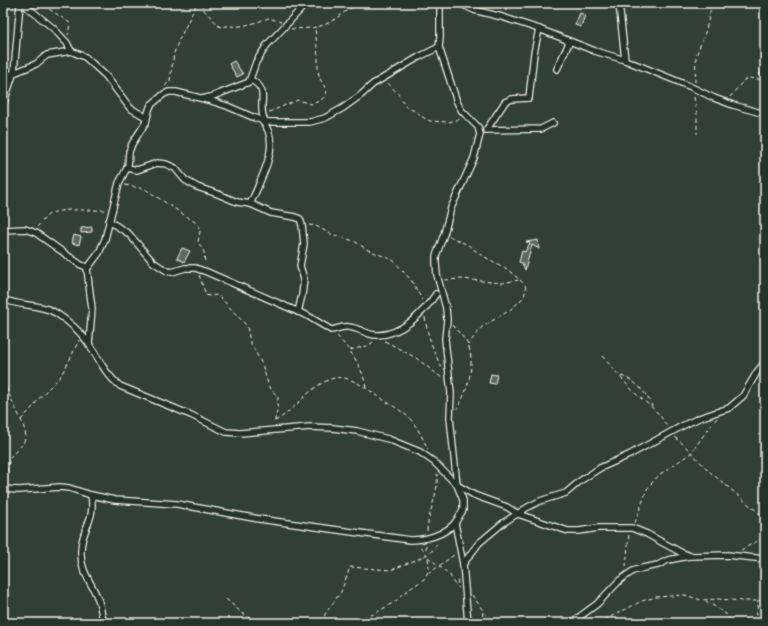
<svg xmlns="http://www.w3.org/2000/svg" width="768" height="626" font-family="'Gochi Hand',sans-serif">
	<rect width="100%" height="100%" fill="#323e38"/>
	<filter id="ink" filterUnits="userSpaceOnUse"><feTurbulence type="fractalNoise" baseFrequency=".025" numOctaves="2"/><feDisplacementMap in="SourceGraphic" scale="8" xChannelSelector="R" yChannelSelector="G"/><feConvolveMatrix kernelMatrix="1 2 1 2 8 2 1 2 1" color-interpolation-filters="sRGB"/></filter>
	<g filter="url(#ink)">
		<!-- building -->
		<g fill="#5f6861" stroke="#f4f1e8">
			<polygon points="580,13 585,15 581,27 575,25"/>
			<polygon points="234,61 243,74 237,77 229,64"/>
			<polygon points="765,62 765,78 759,75"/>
			<polygon points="92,227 92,232 81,233 81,228"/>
			<polygon points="74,235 81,237 79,245 72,243"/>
			<polygon points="538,240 539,249 532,245 525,270 522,263 519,262 522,251 525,252 530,243 526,242"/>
			<polygon points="182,248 190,251 184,262 177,258"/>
			<polygon points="491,374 497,375 495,384 489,383"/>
		</g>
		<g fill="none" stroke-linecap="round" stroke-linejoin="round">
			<!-- street casing -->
			<g stroke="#f4f1e8" stroke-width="8">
				<g id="street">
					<polyline points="22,3 53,28 67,43 71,51 85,57 106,76 130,108 144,116 146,119 146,122"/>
					<polyline points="440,3 440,38 439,47 457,102 462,111 478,127 480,134 474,158 451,208 444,234 436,256 436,263 437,275 446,308 447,320 445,339 451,393 450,418 452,437 457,485 463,500 463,510 455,523 463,564 468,623"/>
					<polyline points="459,3 474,10 502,17 539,29 595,51 625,60 689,86 714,98 733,105 765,114"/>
					<polyline points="619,3 625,60"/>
					<polyline points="557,69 569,43 567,41"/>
					<polyline points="3,72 9,75 36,64 47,55 71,51"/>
					<polyline points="206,98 211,97 249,82 256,62 267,45 301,9 303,3"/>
					<polyline points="3,105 14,72 20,3"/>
					<polyline points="487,129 505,102 512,99 529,98 534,53 539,29"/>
					<polyline points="486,130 541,129 553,123"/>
					<polyline points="127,168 137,170 157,163 166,164 175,168 185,180 197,187 218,194 237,202 251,204 271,213 295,217 300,219 302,225 304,244 300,266 304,279 302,295 298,312"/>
					<path d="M250,204C253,198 257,190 259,184C268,164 279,138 261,120L264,119C257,104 271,90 251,80"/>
					<path d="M109,221L129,234L153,262L167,271L172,272L185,268H195L207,272L308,316L331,330C337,329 343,326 349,327C359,328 367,335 376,335C401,336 424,312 436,294"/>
					<polyline points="3,230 25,229 36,233 81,265 87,267"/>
					<path d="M3,299C20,307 40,303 56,313C68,321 81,332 89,344C99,359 105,374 120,386L191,415L226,432L240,433L310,427L333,428L357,431L388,439L420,452L434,462L457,485L474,495L507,507L518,514L568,531H579L598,528H632L647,534L680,552L690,556L727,555L765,559"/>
					<polyline points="89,344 92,309 87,269 99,253 105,239 119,183 128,166 129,152 132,144 146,122 149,110 151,105 164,94 169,92 176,92 208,100 227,106 255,118 268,122 310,122 325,118 343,108 361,95 373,84 419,57 439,47"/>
					<path d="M3,489L19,490L60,487L69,488L91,495L115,500L177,504L259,519L410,540C426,540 444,535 455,523"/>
					<path d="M91,495C96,522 81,528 81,551C80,571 91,581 98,599C101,606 101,615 104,623"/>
					<polyline points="463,564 479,543 503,523 528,507 540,501 566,493 580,481 600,468 629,455 684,425 699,418 729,408 743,396 757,372 765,362"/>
					<polyline points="571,623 597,604 620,580 633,571 643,568 658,565 668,560 689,556"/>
				</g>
			</g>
			<!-- path -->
			<g stroke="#f4f1e8" stroke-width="1" stroke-dasharray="4 3" stroke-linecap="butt">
				<polyline points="46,3 49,9 70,23 68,35"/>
				<path d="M201,3L204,10L220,27C227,25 233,27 240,26C250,25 260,21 269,18L281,22"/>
				<polyline points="505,11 510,3"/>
				<path d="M291,29C313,28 323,29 342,14C347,10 352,8 357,3"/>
				<polyline points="695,82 696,56 706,30 712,3"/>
				<polyline points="388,83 399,95 406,107 417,112 424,118 430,121 448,122 461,119"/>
				<polyline points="165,86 170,81 174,53 178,42 197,3"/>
				<polyline points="694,97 697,114 697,134"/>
				<polyline points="730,97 744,80 749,78 765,80"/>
				<path d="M269,112L298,100L311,104C319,102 325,99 327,91L320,79L318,71V56L315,28"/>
				<polyline points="125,185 145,189 151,193 198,224 200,231 198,242 204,252 205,264"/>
				<polyline points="309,225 316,226 331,234 354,241 368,250 393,260 412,281 422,300"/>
				<path d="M37,227C41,223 44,218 48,215C59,207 92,211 106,210"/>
				<polyline points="449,236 468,245 481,255 507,269 520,280 525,285 526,289 524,296 520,301 510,310 482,327 468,345"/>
				<polyline points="199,275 206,295 209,296 217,295 219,296 247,326 250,342 262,364 269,387 278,397 277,411 274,424"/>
				<polyline points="445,280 462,279 502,283 519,280"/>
				<path d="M425,317C427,335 434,352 442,369"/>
				<path d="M452,325C458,331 465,339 468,345C476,363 467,395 456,410"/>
				<path d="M337,336C351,351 363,367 366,388"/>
				<polyline points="385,341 416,358 442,378"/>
				<polyline points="350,350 367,346 375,341"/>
				<path d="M602,356C612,367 621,378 631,389C644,403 658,408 667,427"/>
				<path d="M621,376C635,380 646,392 652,406"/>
				<polyline points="3,381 23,424 26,436 23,444 10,457 5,482"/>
				<polyline points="21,420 32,408 42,395 60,377 70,359 79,340"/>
				<path d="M275,421C296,410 308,387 331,379C347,372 368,390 381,398C391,405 403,411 411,420C418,428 423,439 428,449"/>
				<polyline points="675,437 684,445 710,472 765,518"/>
				<polyline points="635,523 647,489 652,483 659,475 691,453 708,429 717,418"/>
				<path d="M427,531C428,511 439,494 437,474"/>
				<polyline points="426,545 426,552"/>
				<polyline points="741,550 765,537"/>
				<polyline points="428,557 450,575 453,582 456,586"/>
				<polyline points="626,567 629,534"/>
				<polyline points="428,574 454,555"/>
				<polyline points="458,580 457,586 459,588"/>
				<polyline points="472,595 492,623"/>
				<polyline points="226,599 243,614 258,623"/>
				<polyline points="706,601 726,614 732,623"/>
				<polyline points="323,623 325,614 341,592 350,567 391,570 423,557 433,550 437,544 436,543"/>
				<polyline points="336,623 344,620 360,619 374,614 396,601 401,595 424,579 429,570 428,557 424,550 419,546"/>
				<polyline points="482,623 483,610"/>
				<polyline points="598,623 642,601 656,597 685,595 701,600 718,599 743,601 755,601 765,599"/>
				<polyline points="756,623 758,600"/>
			</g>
			<!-- street -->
			<use href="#street" stroke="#26332d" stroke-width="5.5"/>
		</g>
	</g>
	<!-- margin -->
	<rect width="768" height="626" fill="none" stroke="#26332d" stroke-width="16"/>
	<rect x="8" y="8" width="752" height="610" fill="none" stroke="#f4f1e8" stroke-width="1.5" filter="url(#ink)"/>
</svg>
